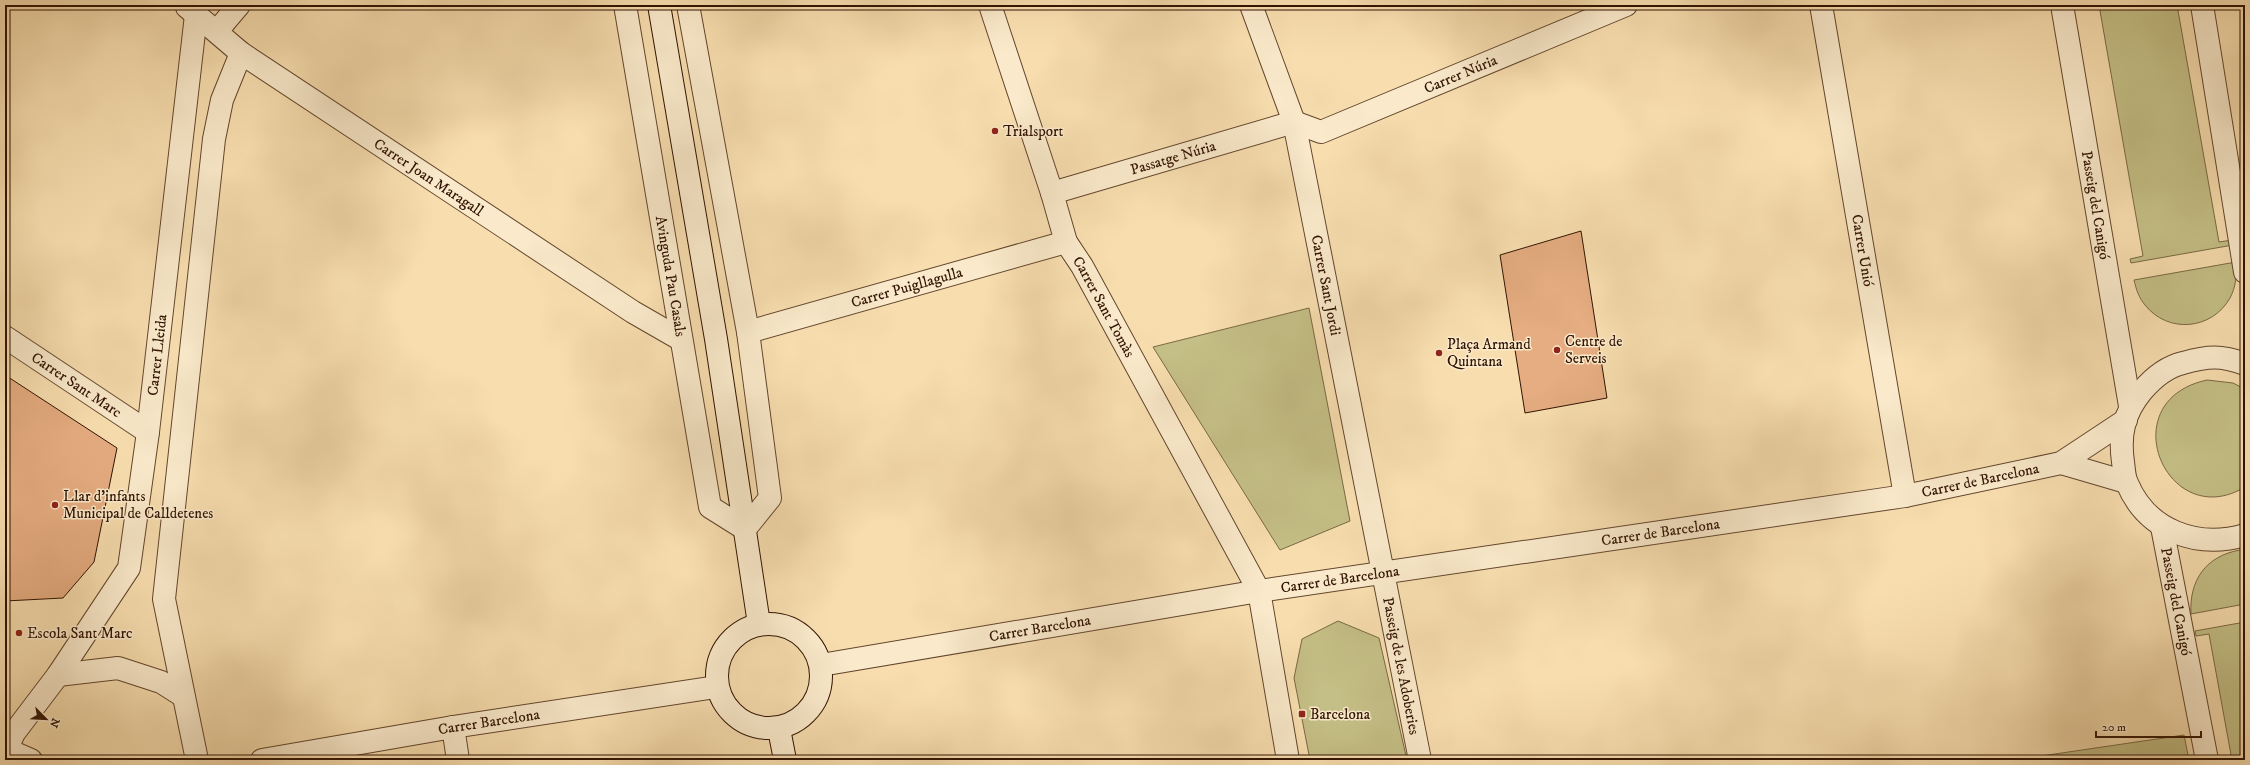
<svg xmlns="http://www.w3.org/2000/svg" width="2250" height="765" font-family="'IM FELL DW Pica',serif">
	<rect width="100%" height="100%" fill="#f8deaf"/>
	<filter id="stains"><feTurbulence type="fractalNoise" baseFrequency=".005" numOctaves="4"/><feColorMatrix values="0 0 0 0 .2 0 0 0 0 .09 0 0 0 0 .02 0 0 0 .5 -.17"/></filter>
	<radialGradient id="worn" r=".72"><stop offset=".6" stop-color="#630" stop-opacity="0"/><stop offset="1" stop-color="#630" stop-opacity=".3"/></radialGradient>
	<!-- green -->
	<g fill="#c4bf86" stroke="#7a6944">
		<polygon points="2099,5 2177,5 2219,242 2232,240 2233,245 2131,263 2130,259 2143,256"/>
		<path d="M2236,262C2237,274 2236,287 2230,298C2212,330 2168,334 2145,305C2139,298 2136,289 2134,280Z"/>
		<polygon points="1309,308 1350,521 1280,550 1153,347"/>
		<path d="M2207,380L2233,383L2245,389V487C2167,534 2110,401 2207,380Z"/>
		<path d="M2240,550H2245V604L2191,614C2189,580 2206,556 2240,550Z"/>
		<polygon points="1338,621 1379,638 1407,760 1310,760 1294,678 1302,639"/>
		<polygon points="2245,622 2245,760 2232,760 2209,634 2196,636 2195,631"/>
		<polygon points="2184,735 2189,760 2014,760"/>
	</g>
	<!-- building -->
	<g fill="#e5ad81" stroke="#311302">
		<polygon points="1581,231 1607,398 1525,413 1500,255"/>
		<polygon points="5,375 117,448 94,562 63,598 5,601"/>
	</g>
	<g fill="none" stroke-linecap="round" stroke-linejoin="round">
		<!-- street casing -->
		<g stroke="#63462d" stroke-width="24">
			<g id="street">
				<path id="s1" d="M625,5L710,507L745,529L770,498L748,332L688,5"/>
				<path id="s2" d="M990,5L1052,193L1066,242L1082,266L1259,591L1288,760"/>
				<path id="s3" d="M1251,5L1294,122L1420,760"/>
				<path id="s4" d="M1821,5L1905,496"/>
				<path id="s5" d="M2062,5L2130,406"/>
				<polyline points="2202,5 2245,272"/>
				<path id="s6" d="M187,7L241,53L633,312L680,339"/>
				<polyline points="217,31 239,5"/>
				<path id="s7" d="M1052,193L1294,122L1321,132L1626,5"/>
				<path id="s8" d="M748,332L1066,242"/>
				<path id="s9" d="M5,337L148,432"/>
				<path d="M2245,364C2221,355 2208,356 2183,363C2166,367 2153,378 2142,391C2124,413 2119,434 2123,462C2124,469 2124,477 2127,483C2147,531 2197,549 2245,535"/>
				<polyline points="2061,463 2126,482"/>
				<path id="s10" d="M2162,527L2207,760"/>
				<path id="s11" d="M821,665L1259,591L1905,496L2061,463L2126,420"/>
				<polyline points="58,675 118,668 161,682 183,696"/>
				<polyline points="453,727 458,760"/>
				<polyline points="8,750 31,760"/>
				<path id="s12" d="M5,753L14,733L58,675L129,568L148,432L196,15"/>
				<polyline points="197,760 164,599 214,139 222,100 241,53"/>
				<path id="s13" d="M262,760L453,727L716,687"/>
			</g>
		</g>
		<!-- secondary casing -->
		<g stroke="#311302" stroke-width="24">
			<g id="secondary">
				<polyline points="659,5 716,339 759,624"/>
				<circle cx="769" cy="676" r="52"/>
				<polyline points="779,729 785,760"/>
			</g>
		</g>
		<!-- street -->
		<use href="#street" stroke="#faeacb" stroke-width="22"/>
		<!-- secondary -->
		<use href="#secondary" stroke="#faeacb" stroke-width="22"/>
	</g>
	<!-- markers -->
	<g fill="#8f2418" stroke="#faeacb" stroke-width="1.5">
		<circle cx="995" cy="131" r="4"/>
		<circle cx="1557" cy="350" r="4"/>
		<circle cx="1439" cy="353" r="4"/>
		<circle cx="55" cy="505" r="4"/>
		<circle cx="19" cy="633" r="4"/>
		<rect x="1298" y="710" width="8" height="8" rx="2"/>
	</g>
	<g text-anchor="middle" stroke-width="3" stroke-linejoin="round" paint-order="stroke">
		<!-- street labels -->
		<g font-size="15" fill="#311302" stroke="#faeacb">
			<text dy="5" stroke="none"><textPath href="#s7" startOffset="432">Carrer Núria</textPath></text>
			<text dy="5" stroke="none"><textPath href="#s7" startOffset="126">Passatge Núria</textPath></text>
			<text dy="5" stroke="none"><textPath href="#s6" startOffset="296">Carrer Joan Maragall</textPath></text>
			<text dy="5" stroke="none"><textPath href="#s5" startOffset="203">Passeig del Canigó</textPath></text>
			<text dy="5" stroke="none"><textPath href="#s4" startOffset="249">Carrer Unió</textPath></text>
			<text dy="5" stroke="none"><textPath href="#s1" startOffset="275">Avinguda Pau Casals</textPath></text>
			<text dy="5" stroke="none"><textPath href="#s3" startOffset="291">Carrer Sant Jordi</textPath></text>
			<text dy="5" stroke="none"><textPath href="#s8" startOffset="165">Carrer Puigllagulla</textPath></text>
			<text dy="5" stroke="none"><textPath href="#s2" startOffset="324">Carrer Sant Tomàs</textPath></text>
			<text dy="5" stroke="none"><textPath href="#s12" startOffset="438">Carrer Lleida</textPath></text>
			<text dy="5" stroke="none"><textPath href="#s9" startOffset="86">Carrer Sant Marc</textPath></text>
			<text dy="5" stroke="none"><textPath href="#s11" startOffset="1174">Carrer de Barcelona</textPath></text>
			<text dy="5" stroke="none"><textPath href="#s11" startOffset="850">Carrer de Barcelona</textPath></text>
			<text dy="5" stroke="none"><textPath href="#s11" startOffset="526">Carrer de Barcelona</textPath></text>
			<text dy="5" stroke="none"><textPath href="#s10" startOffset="76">Passeig del Canigó</textPath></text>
			<text dy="5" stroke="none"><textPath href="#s11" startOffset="222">Carrer Barcelona</textPath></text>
			<text dy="5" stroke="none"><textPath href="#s3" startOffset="679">Passeig de les Adoberies</textPath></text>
			<text dy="5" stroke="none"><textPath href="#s13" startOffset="230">Carrer Barcelona</textPath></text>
		</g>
		<!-- poi labels -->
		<g font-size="15" fill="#311302" stroke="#faeacb" text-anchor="start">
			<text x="1003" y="136">Trialsport</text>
			<text x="1565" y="346">Centre de<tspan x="1565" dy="17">Serveis</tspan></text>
			<text x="1447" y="349">Plaça Armand<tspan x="1447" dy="17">Quintana</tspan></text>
			<text x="63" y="501">Llar d'infants<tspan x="63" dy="17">Municipal de Calldetenes</tspan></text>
			<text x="27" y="638">Escola Sant Marc</text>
			<text x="1310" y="719">Barcelona</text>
		</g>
	</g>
	<!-- margin -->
	<rect width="2250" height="765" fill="none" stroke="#f8deaf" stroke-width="20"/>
	<rect x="6" y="6" width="2238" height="753" fill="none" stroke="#311302" stroke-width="2"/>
	<rect x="10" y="10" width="2230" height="745" fill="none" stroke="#311302"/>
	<!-- north arrow -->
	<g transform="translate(46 719) rotate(114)" stroke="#faeacb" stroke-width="3" paint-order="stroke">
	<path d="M0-3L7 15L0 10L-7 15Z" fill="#311302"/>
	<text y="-6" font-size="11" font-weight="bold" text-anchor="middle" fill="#311302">N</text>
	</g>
	<!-- scale -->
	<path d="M2096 731v6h105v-6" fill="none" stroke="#311302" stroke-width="2"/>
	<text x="2102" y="731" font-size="12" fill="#311302" stroke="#faeacb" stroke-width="3" paint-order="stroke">20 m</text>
	<rect width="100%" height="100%" filter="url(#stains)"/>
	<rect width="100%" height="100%" fill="url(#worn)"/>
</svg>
